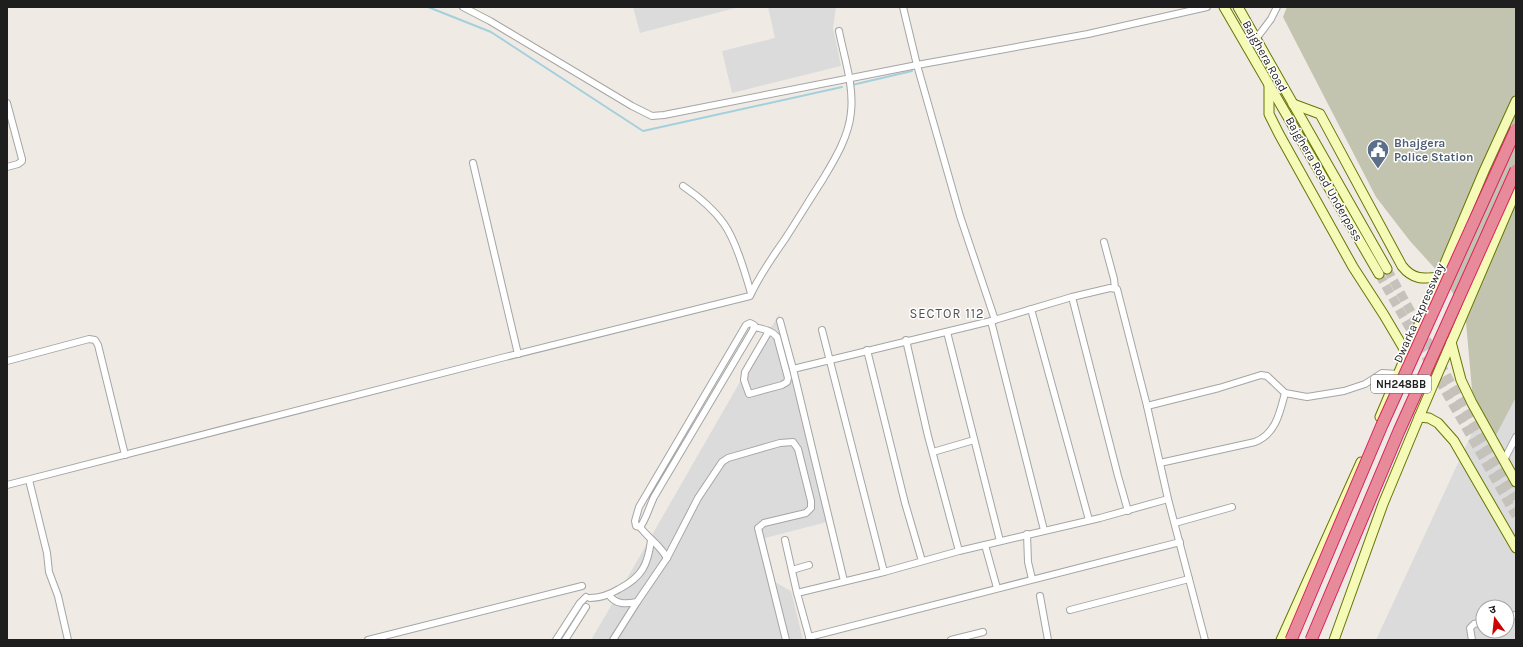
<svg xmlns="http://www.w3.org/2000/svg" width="1523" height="647" font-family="Karla,'Noto Sans Devanagari',sans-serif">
	<rect width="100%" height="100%" fill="#efebe4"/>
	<!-- residential -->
	<g fill="#dcdbdb" fill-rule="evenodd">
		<polygon points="633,7 739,7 640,33"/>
		<polygon points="768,7 836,7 833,28 841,66 732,93 722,51 775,38"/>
		<polygon points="779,314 827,522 765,538 775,582 791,591 803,640 591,640 625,582"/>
		<path d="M1516,338V640H1376ZM1483,607H1507V631H1483Z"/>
	</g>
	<!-- construction -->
	<polygon fill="#c3c4af" points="1287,7 1516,7 1516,397 1494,439 1473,401 1465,311 1439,273 1410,241 1376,197 1283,17"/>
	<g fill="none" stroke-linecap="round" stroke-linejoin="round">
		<!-- stream -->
		<g stroke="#a4cfdd" stroke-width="2">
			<polyline points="428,7 491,32 643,131 842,87"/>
			<polyline points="852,85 912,71"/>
		</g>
		<!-- secondary-tunnel -->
		<g stroke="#c5c2bc" stroke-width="9" stroke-dasharray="9 4.5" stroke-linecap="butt">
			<polyline points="1387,269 1516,499"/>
			<polyline points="1379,274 1516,516"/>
		</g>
		<!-- street casing -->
		<g stroke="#a5a5a5" stroke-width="8">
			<g id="street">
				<polyline points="463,7 490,21 632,106 652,116 664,115 917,65 1088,34 1207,7"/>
				<polyline points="903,7 917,65 960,216 995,320"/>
				<polyline points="1256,39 1271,19 1277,7"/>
				<polyline points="7,103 22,159 22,161 18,164 7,167"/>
				<polyline points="473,163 518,354"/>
				<path d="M683,186C699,197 713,208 724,224C736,241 745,273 751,293"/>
				<polyline points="1104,242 1114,279 1115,288"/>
				<polyline points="1072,297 1118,476 1128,511"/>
				<polyline points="1031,309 1089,520"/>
				<polyline points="780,321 793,369 844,581"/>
				<polyline points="991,321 1044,530"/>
				<path d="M750,323L754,325L753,330L654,497C650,505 645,522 640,527L636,526L635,521L639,507L746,325Z"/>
				<path d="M754,327C763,329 771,330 777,337L788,378L787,382L782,385L749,394L744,380L745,372L769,331"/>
				<polyline points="822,330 884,572"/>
				<polyline points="947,332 1000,541"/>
				<polyline points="906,340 928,436 959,551"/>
				<polyline points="867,350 905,503 922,561"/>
				<polyline points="7,361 89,339 95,340 98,345 125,455"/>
				<polyline points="793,369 991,321 1072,297 1110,288 1117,289 1147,406 1168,499 1205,640"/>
				<polyline points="1147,406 1219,388 1261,375 1267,376 1285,393 1307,397 1344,391 1365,384 1382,373 1398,374"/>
				<polyline points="933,452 974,440"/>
				<polyline points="1504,460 1516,437"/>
				<path d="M1160,463L1255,442C1276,434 1280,412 1285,393"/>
				<polyline points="29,480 47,553 49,572 58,596 68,640"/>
				<path d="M7,485L505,357L750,296C760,274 772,258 785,239C798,219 810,199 823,179C835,159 849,136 851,112C854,85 844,57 839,31"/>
				<polyline points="1175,523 1232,507"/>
				<path d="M640,527C648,538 660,545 667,558"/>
				<polyline points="1027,534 1028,562 1032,579"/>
				<polyline points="785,540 797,593 810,640"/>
				<polyline points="985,545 997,588"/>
				<polyline points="792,570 809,565"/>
				<polyline points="797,593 884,572 959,551 1100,518 1168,499"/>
				<path d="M609,595C616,605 626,604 637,602L667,558L698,498L722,462L728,458L780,443L793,442L798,449L811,501V508L806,513L764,523L758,528L786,640"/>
				<polyline points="1040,596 1048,640"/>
				<path d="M590,598C601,598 609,595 619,589C642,577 648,565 651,540"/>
				<polyline points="1070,610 1189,579"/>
				<polyline points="1507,617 1516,615"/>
				<polyline points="809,637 1180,542"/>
				<polyline points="368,640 582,586"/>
				<polyline points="556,640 580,603 586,597"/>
				<polyline points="565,640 586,607"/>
				<polyline points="613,640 637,602"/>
				<polyline points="951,640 983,632"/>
				<polyline points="1472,640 1470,628 1474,624 1483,622"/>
			</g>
		</g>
		<!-- secondary casing -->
		<g stroke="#677505" stroke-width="11">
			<g id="secondary">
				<polyline points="1224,7 1379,274"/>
				<polyline points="1238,7 1387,269"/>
				<polyline points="1269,86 1269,114 1279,134 1353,267 1384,315 1407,354"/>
				<path d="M1293,104L1320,114L1402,266C1413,280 1423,279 1440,277"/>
				<polyline points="1451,342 1461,380 1472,403 1516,482"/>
				<polyline points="1380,417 1484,171 1516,101"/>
				<polyline points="1419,417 1429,418 1438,423 1454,441 1516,548"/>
				<polyline points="1281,640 1361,462"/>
				<polyline points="1334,640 1383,504 1420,415 1516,191"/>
			</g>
		</g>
		<!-- street -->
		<use href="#street" stroke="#fff" stroke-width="6"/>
		<!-- secondary -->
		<use href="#secondary" stroke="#f5fab7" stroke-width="9"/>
		<!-- highway-bridge casing -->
		<g stroke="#da245f" stroke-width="13" stroke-linecap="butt">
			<g id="highway-bridge">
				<polyline points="1291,640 1382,425 1516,129"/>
				<polyline points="1311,640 1399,431 1516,170"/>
			</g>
		</g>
		<!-- highway-bridge -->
		<use href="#highway-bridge" stroke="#e78b9b" stroke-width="11"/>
	</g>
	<!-- icons -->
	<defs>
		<g id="civic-pin" transform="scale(1.15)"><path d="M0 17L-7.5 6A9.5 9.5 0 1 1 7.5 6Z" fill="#5c6f8a" stroke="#fff"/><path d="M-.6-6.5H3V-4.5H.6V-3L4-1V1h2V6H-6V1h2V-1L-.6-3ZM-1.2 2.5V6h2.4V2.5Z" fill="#fff"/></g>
	</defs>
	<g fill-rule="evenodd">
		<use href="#civic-pin" x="1378" y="150"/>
	</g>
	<g text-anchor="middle" stroke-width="3" stroke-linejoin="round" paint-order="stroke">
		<!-- shield labels -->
		<rect fill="#fff" stroke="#626262" stroke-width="1" x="1371" y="375" width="60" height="18" rx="3"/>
		<g font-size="11" font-weight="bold" fill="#1e1e1e">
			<text x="1401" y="388">NH248BB</text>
		</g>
		<!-- street labels -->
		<g font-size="12" fill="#1e1e1e" stroke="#fff">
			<text transform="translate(1265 56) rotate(61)" y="4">Bajghera Road</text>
			<text transform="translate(1324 179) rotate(60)" y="4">Bajghera Road Underpass</text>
			<text transform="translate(1419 313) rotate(-66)" y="4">Dwarka Expressway</text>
		</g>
		<!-- service labels -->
		<g font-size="12" font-weight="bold" fill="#4e5e75" stroke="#fff" text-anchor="start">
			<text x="1394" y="147">Bhajgera<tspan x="1394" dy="14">Police Station</tspan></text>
		</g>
		<!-- neighbourhood labels -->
		<g font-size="13" letter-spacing="1" fill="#515151" stroke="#fff">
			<text x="947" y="318">SECTOR 112</text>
		</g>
	</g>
	<!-- border -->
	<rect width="1523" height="647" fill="none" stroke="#1e1e1e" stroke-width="16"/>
	<!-- north arrow -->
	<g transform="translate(1495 619) rotate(345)"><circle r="19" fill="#ffffff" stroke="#a5a5a5"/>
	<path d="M0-3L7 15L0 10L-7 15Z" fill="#cc0300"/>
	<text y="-6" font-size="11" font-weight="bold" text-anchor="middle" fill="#1e1e1e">उ</text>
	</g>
</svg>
